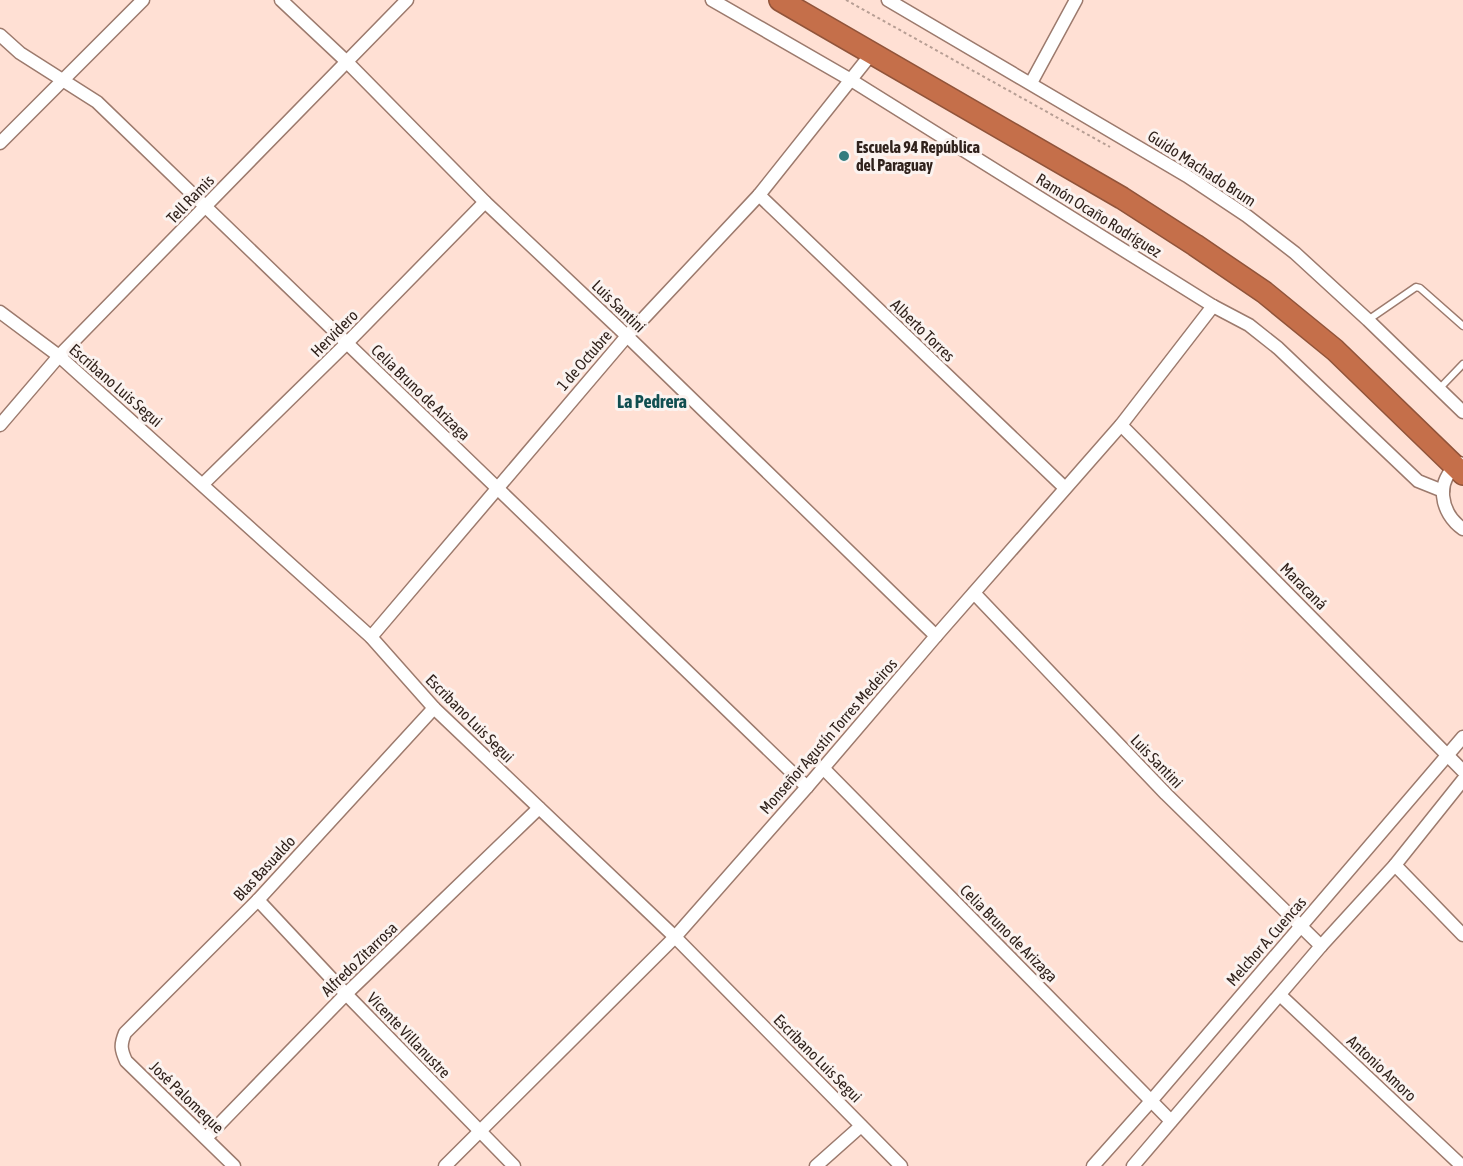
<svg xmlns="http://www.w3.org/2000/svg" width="1463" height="1166" font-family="'Asap Condensed',sans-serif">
	<rect width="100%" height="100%" fill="#ffe0d4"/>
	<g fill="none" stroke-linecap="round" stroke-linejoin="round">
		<!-- lane casing -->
		<g stroke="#9c7a6d" stroke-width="9">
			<g id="lane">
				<polyline points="1368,320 1416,287 1420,288 1463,326"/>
				<polyline points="1439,389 1463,364"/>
			</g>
		</g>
		<!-- street casing -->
		<g stroke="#9c7a6d" stroke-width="15">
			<g id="street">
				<polyline points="281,0 347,62 485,202 627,336 936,636"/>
				<polyline points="712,0 851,80 1213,306 1249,325 1278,348 1418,481 1443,491"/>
				<polyline points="888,0 1187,176 1247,216 1295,253 1368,320 1463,412"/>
				<polyline points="0,35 20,53 97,102 807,787"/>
				<polyline points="1031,83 1076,0"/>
				<polyline points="0,143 143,0"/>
				<polyline points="759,195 1065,488"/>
				<polyline points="0,312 59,356 371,637 434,708 675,937 901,1166"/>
				<polyline points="0,425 59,356 407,0"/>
				<polyline points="1121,425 1463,771"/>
				<path d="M1460,463C1434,480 1440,513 1463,529"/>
				<polyline points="203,484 347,343 485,202"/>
				<polyline points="974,593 1166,794 1321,946"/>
				<polyline points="371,637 627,336 759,195 872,53"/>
				<polyline points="824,769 1171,1121"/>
				<polyline points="1395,865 1463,935"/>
				<polyline points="258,900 346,994 514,1166"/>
				<polyline points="1280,995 1462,1166"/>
				<polyline points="206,1138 346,994 539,808"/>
				<path d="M234,1166L126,1061C121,1050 120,1045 125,1033L258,900L434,708"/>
				<polyline points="445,1166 675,937 807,787 936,636 1121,425 1213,306"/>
				<polyline points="816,1166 861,1126"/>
				<polyline points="1093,1166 1151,1101 1463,737"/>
				<polyline points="1133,1166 1321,946 1395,865 1463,780"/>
			</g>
		</g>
		<!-- highway casing -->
		<g stroke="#91543a" stroke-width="24">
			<polyline id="highway" points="780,0 1122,198 1195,245 1264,292 1335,350 1463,474"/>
		</g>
		<!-- path -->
		<polyline stroke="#b79e94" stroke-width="2" stroke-dasharray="3 3" stroke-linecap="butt" points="846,0 1110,147"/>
		<!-- lane -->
		<use href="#lane" stroke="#fff" stroke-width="6"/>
		<!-- street -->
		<use href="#street" stroke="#fff" stroke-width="12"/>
		<!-- highway -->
		<use href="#highway" stroke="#c56f4a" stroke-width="21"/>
	</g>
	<!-- markers -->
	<circle fill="#337c7e" stroke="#fbf3f0" stroke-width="2" cx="844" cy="156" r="6"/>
	<g text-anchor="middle" stroke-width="6" stroke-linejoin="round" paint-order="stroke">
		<!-- poi labels -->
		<g font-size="16" font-weight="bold" fill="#30221c" stroke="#fbf3f0" text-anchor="start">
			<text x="856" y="153">Escuela 94 República<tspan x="856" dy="18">del Paraguay</tspan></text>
		</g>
		<!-- street labels -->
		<g font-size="16" fill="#30221c" stroke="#fbf3f0">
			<text transform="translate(1202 168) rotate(33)" y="6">Guido Machado Brum</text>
			<text transform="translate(190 199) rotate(-46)" y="6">Tell Ramis</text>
			<text transform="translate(1099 215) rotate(32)" y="6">Ramón Ocaño Rodríguez</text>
			<text transform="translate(619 306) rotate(44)" y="6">Luis Santini</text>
			<text transform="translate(923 330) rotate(44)" y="6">Alberto Torres</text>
			<text transform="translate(334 333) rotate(-45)" y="6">Hervidero</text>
			<text transform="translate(584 360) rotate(-49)" y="6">1 de Octubre</text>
			<text transform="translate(116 385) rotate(41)" y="6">Escribano Luis Segui</text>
			<text transform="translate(421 392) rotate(44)" y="6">Celia Bruno de Arizaga</text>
			<text transform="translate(1304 586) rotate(45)" y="6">Maracaná</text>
			<text transform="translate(470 718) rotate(45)" y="6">Escribano Luis Segui</text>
			<text transform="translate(828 736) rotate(-49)" y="6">Monseñor Agustín Torres Medeiros</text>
			<text transform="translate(1157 761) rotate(46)" y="6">Luis Santini</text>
			<text transform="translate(264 868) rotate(-47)" y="6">Blas Basualdo</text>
			<text transform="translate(1009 933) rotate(45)" y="6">Celia Bruno de Arizaga</text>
			<text transform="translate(1266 941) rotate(-49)" y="6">Melchor A. Cuencas</text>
			<text transform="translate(359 959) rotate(-44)" y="6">Alfredo Zitarrosa</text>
			<text transform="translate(409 1035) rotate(46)" y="6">Vicente Villanustre</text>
			<text transform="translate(818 1058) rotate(45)" y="6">Escribano Luis Segui</text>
			<text transform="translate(1382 1068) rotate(43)" y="6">Antonio Amoro</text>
			<text transform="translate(187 1097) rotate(44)" y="6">José Palomeque</text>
		</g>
		<!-- neighbourhood labels -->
		<g font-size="18" font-weight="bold" fill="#104e50" stroke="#fbf3f0">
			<text x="652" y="408">La Pedrera</text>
		</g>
	</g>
</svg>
